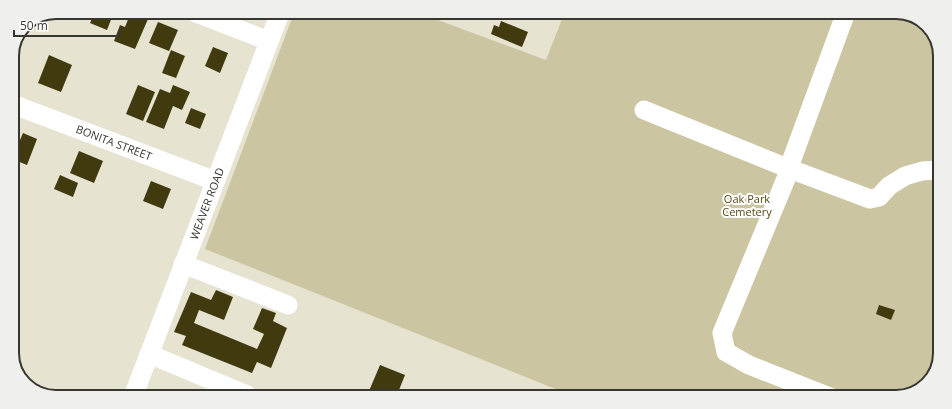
<svg xmlns="http://www.w3.org/2000/svg" width="952" height="409" font-family="'Open Sans',sans-serif">
	<rect width="100%" height="100%" fill="#e6e3d1"/>
	<!-- green -->
	<polygon fill="#ccc5a1" points="294,13 419,13 546,60 564,14 913,15 931,29 940,53 937,370 921,389 896,397 573,396 205,249"/>
	<!-- building -->
	<g fill="#423a0f">
		<polygon points="95,12 114,12 107,30 90,23"/>
		<polygon points="131,12 148,19 135,49 114,41 120,25 125,27"/>
		<polygon points="501,21 528,32 522,47 491,34 494,25 499,27"/>
		<polygon points="158,22 178,30 169,51 149,43"/>
		<polygon points="213,47 228,53 220,73 205,66"/>
		<polygon points="171,50 185,56 176,78 162,73"/>
		<polygon points="49,55 72,65 61,92 38,83"/>
		<polygon points="138,85 155,92 143,121 126,114"/>
		<polygon points="173,85 190,92 182,110 173,106 164,129 146,122 160,89 170,93"/>
		<polygon points="191,108 206,114 200,129 185,123"/>
		<polygon points="23,133 37,139 27,165 12,159"/>
		<polygon points="79,151 103,161 94,183 70,173"/>
		<polygon points="60,175 78,183 73,197 54,189"/>
		<polygon points="151,181 171,189 163,209 143,201"/>
		<polygon points="216,290 233,297 224,320 199,310 194,323 257,349 264,334 253,329 262,308 276,313 273,321 287,328 271,368 257,362 252,373 182,345 186,336 174,332 191,292 211,300"/>
		<polygon points="879,305 895,310 891,320 876,314"/>
		<polygon points="380,365 405,375 397,395 378,395 369,391"/>
	</g>
	<g fill="none" stroke-linecap="round" stroke-linejoin="round">
		<!-- minor -->
		<g stroke="#fff" stroke-width="19">
			<polyline points="196,13 269,41"/>
			<path id="s1" d="M12,104L215,181"/>
			<polyline points="644,110 790,169 870,199 879,197 889,186 905,176 922,171 939,170"/>
			<polyline points="183,264 288,305"/>
			<polyline points="149,354 247,395"/>
			<path id="s2" d="M134,394L280,13"/>
			<polyline points="830,397 749,365 726,352 722,333 790,169 792,159 845,15"/>
		</g>
	</g>
	<g text-anchor="middle" stroke-width="4" stroke-linejoin="round" paint-order="stroke">
		<!-- street labels -->
		<g font-size="11" fill="#37362f" stroke="#fff">
			<text dy="4" stroke="none"><textPath href="#s1" startOffset="109">BONITA STREET</textPath></text>
			<text dy="4" stroke="none"><textPath href="#s2" startOffset="204">WEAVER ROAD</textPath></text>
		</g>
		<!-- park labels -->
		<g font-size="11" fill="#544a15" stroke="#fff">
			<text x="747" y="203">Oak Park<tspan x="747" dy="13">Cemetery</tspan></text>
		</g>
	</g>
	<!-- crop -->
	<path d="M0 0H952V409H0ZM56 19H896A37 37 0 0 1 933 56V353A37 37 0 0 1 896 390H56A37 37 0 0 1 19 353V56A37 37 0 0 1 56 19Z" fill="#efefee" fill-rule="evenodd"/>
	<path fill="none" stroke="#37362f" stroke-width="2" d="M56 19H896A37 37 0 0 1 933 56V353A37 37 0 0 1 896 390H56A37 37 0 0 1 19 353V56A37 37 0 0 1 56 19Z"/>
	<!-- scale -->
	<path d="M14 30v6h106v-6" fill="none" stroke="#37362f" stroke-width="2"/>
	<text x="20" y="30" font-size="12" fill="#37362f" stroke="#ffffff" stroke-width="3" paint-order="stroke">50 m</text>
</svg>
